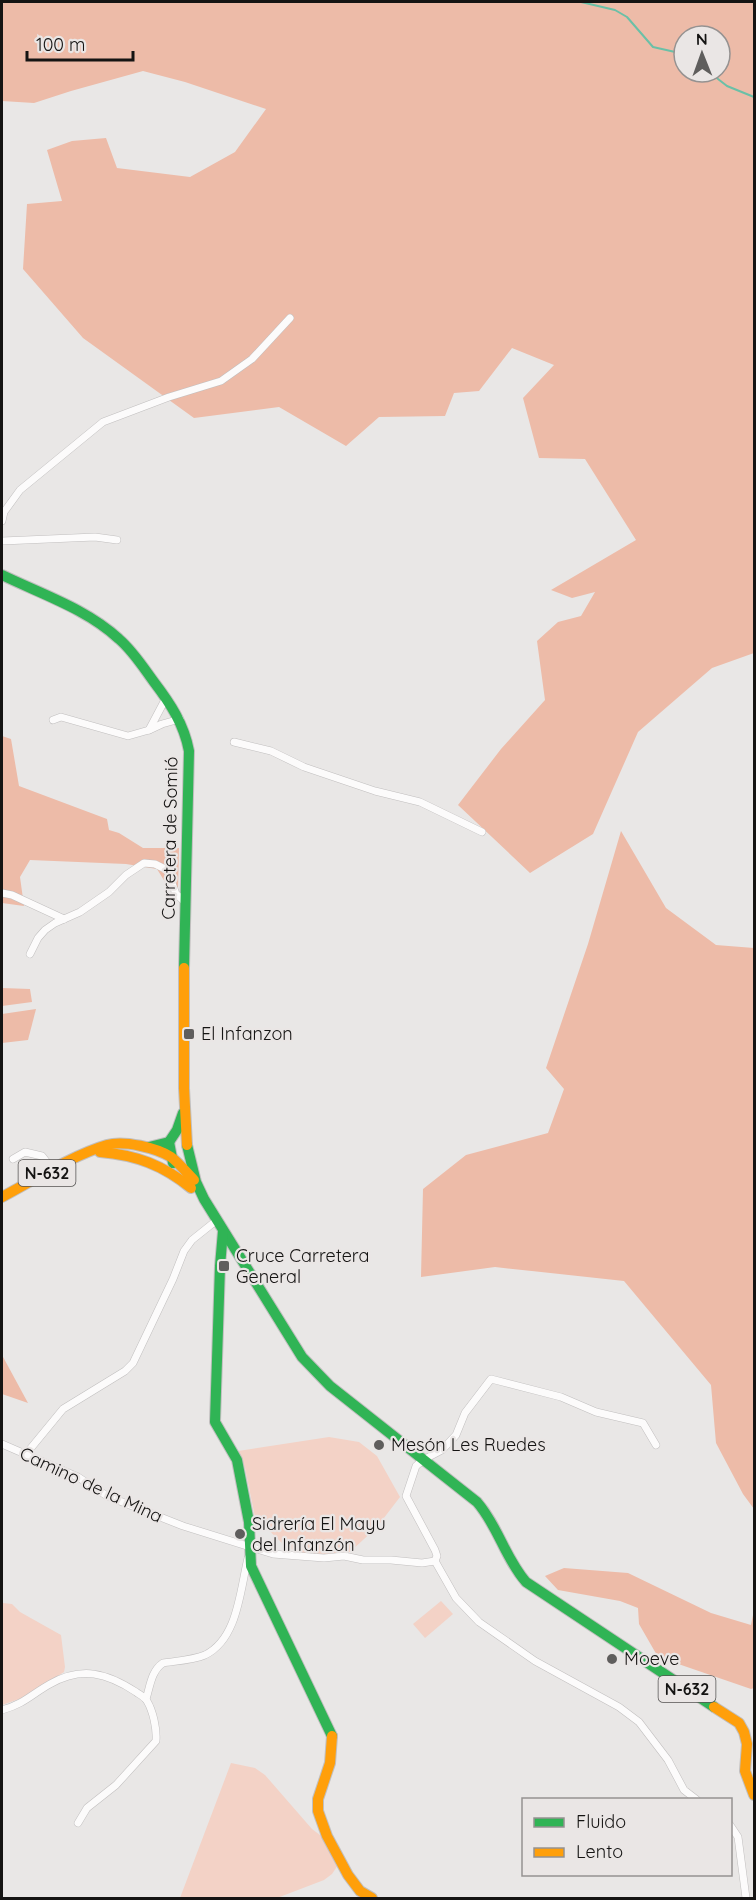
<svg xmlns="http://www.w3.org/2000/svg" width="756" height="1900" font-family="Quicksand,sans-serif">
	<rect width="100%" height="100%" fill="#e9e7e6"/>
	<!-- green -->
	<g fill="#f3d2c6">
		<polygon points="329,1437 359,1442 377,1456 400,1497 377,1527 350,1552 333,1554 298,1553 282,1543 255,1517 245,1468 238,1451"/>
		<polygon points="441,1601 453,1614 425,1638 413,1624"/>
		<polygon points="3,1603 12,1604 20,1612 61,1635 65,1667 64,1672 25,1697 2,1705"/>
		<polygon points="231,1763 255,1768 265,1775 312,1829 324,1838 338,1865 332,1874 324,1880 277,1898 180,1898"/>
	</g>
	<!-- forest -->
	<g fill="#edbba8" fill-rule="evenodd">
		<path d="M4,2H754V653L712,668L638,732L593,834L530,873L458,805L501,749L545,700L537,641L558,622L581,616L595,592L572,598L551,590L636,540L585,459L539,458L523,398L554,365L512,348L479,391L454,393L445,416L379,417L346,446L279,407L194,418L83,338L23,269L27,204L62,201L47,150L72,141L106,138L117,168L190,177L235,152L266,109L185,82L143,71L71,91L34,103L2,101V5ZM684,36H720V72H684Z"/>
		<polygon points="2,736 11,739 19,786 107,819 109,830 119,833 143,848 179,848 178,890 165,882 157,869 126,864 30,860 20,877 24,906 2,903"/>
		<polygon points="621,831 666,908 716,945 754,948 754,1509 743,1494 716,1443 711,1385 624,1281 495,1267 421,1277 423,1189 466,1155 548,1133 564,1089 546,1068 588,944"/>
		<polygon points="2,988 30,989 32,1002 2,1006"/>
		<polygon points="36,1009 28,1040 2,1043 2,1014"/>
		<polygon points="2,1355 28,1403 2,1394"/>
		<polygon points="564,1568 628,1573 711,1613 751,1625 754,1610 754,1688 751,1689 658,1657 639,1624 638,1608 620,1601 558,1590 545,1576"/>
	</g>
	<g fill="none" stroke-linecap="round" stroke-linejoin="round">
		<!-- stream -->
		<g stroke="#6ac0a7" stroke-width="2">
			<polyline points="581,2 615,10 627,17 653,47 684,54"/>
			<polyline points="709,72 727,86 754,97"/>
		</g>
		<!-- street casing -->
		<g stroke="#c1bfbf" stroke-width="8">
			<g id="street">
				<polyline points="2,521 4,512 20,490 103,422 169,397 221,381 252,359 290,318"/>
				<polyline points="2,541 95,537 117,540"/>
				<polyline points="53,720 61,717 128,736 149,730 166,698"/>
				<polyline points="149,730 162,724 180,719"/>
				<polyline points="234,742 271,751 304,767 375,791 420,802 482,832"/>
				<polyline points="2,893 12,895 64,919"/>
				<polyline points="30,954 38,938 45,930 55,923 80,912 109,892 126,875 144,863 155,864 167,870 176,894 184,901"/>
				<polyline points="13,1159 25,1152 42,1156 53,1170"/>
				<polyline points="2,1444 78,1477 107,1496 183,1526 273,1554 324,1558 344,1556 363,1560 391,1560 422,1563 435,1561"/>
				<polyline points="656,1445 643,1423 596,1412 561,1397 491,1379 465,1413 456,1435 442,1450 423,1460 416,1466 406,1496 435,1550 437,1556 435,1561 456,1598 479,1622 535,1661 619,1707 639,1722 668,1760 684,1790 697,1800"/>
				<polyline points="26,1454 63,1409 125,1371 133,1363 173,1279 184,1251 192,1240 217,1220"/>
				<path d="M146,1699C150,1687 151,1671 163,1663C176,1661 193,1660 205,1655C238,1639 240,1590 248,1558"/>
				<path d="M2,1710C24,1704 32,1694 50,1684C82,1666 107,1673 136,1692C140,1695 145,1697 147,1701C153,1711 157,1729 156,1741L116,1785L87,1808L78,1823"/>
				<polyline points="730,1825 738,1837 746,1898"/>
			</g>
		</g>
		<!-- fast casing -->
		<g stroke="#c1bfbf" stroke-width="12">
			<g id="fast">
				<path d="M2,575C41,594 87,609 119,639C133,651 143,667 154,682C170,703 184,724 189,751L184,968"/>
				<polyline points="169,1142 177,1130 183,1113"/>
				<path d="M187,1145L196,1182L204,1199L302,1357L330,1386L477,1502C498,1526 505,1558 526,1582L714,1707"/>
				<polyline points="149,1147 169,1142 173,1163"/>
				<polyline points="223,1231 220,1266 215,1422 237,1460 249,1522 251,1566 332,1736"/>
			</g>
		</g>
		<!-- slow casing -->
		<g stroke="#c1bfbf" stroke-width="12">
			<g id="slow">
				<polyline points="184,968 184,1088 187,1145"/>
				<path d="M100,1152C136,1155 163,1165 191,1188"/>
				<path d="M2,1197C34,1180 73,1155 107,1145C124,1140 157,1148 171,1157C179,1163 187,1173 194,1180"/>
				<polyline points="714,1707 739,1723 744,1732 747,1744 745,1771 754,1795"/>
				<polyline points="332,1736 330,1763 318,1799 318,1811 327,1836 348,1875 360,1891 372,1898"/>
			</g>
		</g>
		<!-- street -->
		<use href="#street" stroke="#fcfbfb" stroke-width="7"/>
		<!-- fast -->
		<use href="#fast" stroke="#30b455" stroke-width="10"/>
		<!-- slow -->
		<use href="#slow" stroke="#ff9f0a" stroke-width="10"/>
	</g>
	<!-- markers -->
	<g fill="#5f5e5d" stroke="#eae6e5" stroke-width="2">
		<rect x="183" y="1028" width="12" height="12" rx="3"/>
		<rect x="218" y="1260" width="12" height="12" rx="3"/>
		<circle cx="379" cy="1445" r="6"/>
		<circle cx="240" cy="1534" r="6"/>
		<circle cx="612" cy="1659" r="6"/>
	</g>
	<g text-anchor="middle" stroke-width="4.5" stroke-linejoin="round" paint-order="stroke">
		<!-- shield labels -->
		<g fill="#eae6e5" stroke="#555352" stroke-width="1.5">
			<rect x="18.5" y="1160" width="57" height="26" rx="4.5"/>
			<rect x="658.5" y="1676" width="57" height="26" rx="4.5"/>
		</g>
		<g font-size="16" font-weight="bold" fill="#151413">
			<text x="47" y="1179">N-632</text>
			<text x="687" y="1695">N-632</text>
		</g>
		<!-- street labels -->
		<g font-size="18" fill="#151413" stroke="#eae6e5">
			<text transform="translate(170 838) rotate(-89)" y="6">Carretera de Somió</text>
			<text transform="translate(91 1485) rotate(25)" y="6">Camino de la Mina</text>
		</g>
		<!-- poi labels -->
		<g font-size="18" fill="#151413" stroke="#eae6e5" text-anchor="start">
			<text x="201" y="1040">El Infanzon</text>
			<text x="236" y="1262">Cruce Carretera<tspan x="236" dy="21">General</tspan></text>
			<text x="391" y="1451">Mesón Les Ruedes</text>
			<text x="252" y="1530">Sidrería El Mayu<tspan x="252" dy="21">del Infanzón</tspan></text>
			<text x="624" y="1665">Moeve</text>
		</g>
	</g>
	<!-- border -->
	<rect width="756" height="1900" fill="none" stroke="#151413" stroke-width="6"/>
	<!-- legend -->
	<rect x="522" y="1798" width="210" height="78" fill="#eae6e5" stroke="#959291" stroke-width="1.5"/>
	<rect x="534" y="1818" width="30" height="9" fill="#30b455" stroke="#959291" stroke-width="1.5"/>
	<text x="576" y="1828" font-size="18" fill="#151413">Fluido</text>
	<rect x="534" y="1848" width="30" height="9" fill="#ff9f0a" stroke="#959291" stroke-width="1.5"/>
	<text x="576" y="1858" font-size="18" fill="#151413">Lento</text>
	<!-- north arrow -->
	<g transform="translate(702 54) rotate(359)"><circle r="28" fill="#eae6e5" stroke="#959291" stroke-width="1.5"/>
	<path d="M0-4.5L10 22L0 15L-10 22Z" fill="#5f5e5d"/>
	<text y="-9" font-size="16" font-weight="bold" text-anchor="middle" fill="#151413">N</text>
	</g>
	<!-- scale -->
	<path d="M27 51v9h106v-9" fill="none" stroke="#151413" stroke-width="3"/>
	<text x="36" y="51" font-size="18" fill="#151413" stroke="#eae6e5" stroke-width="4.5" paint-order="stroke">100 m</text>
</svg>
